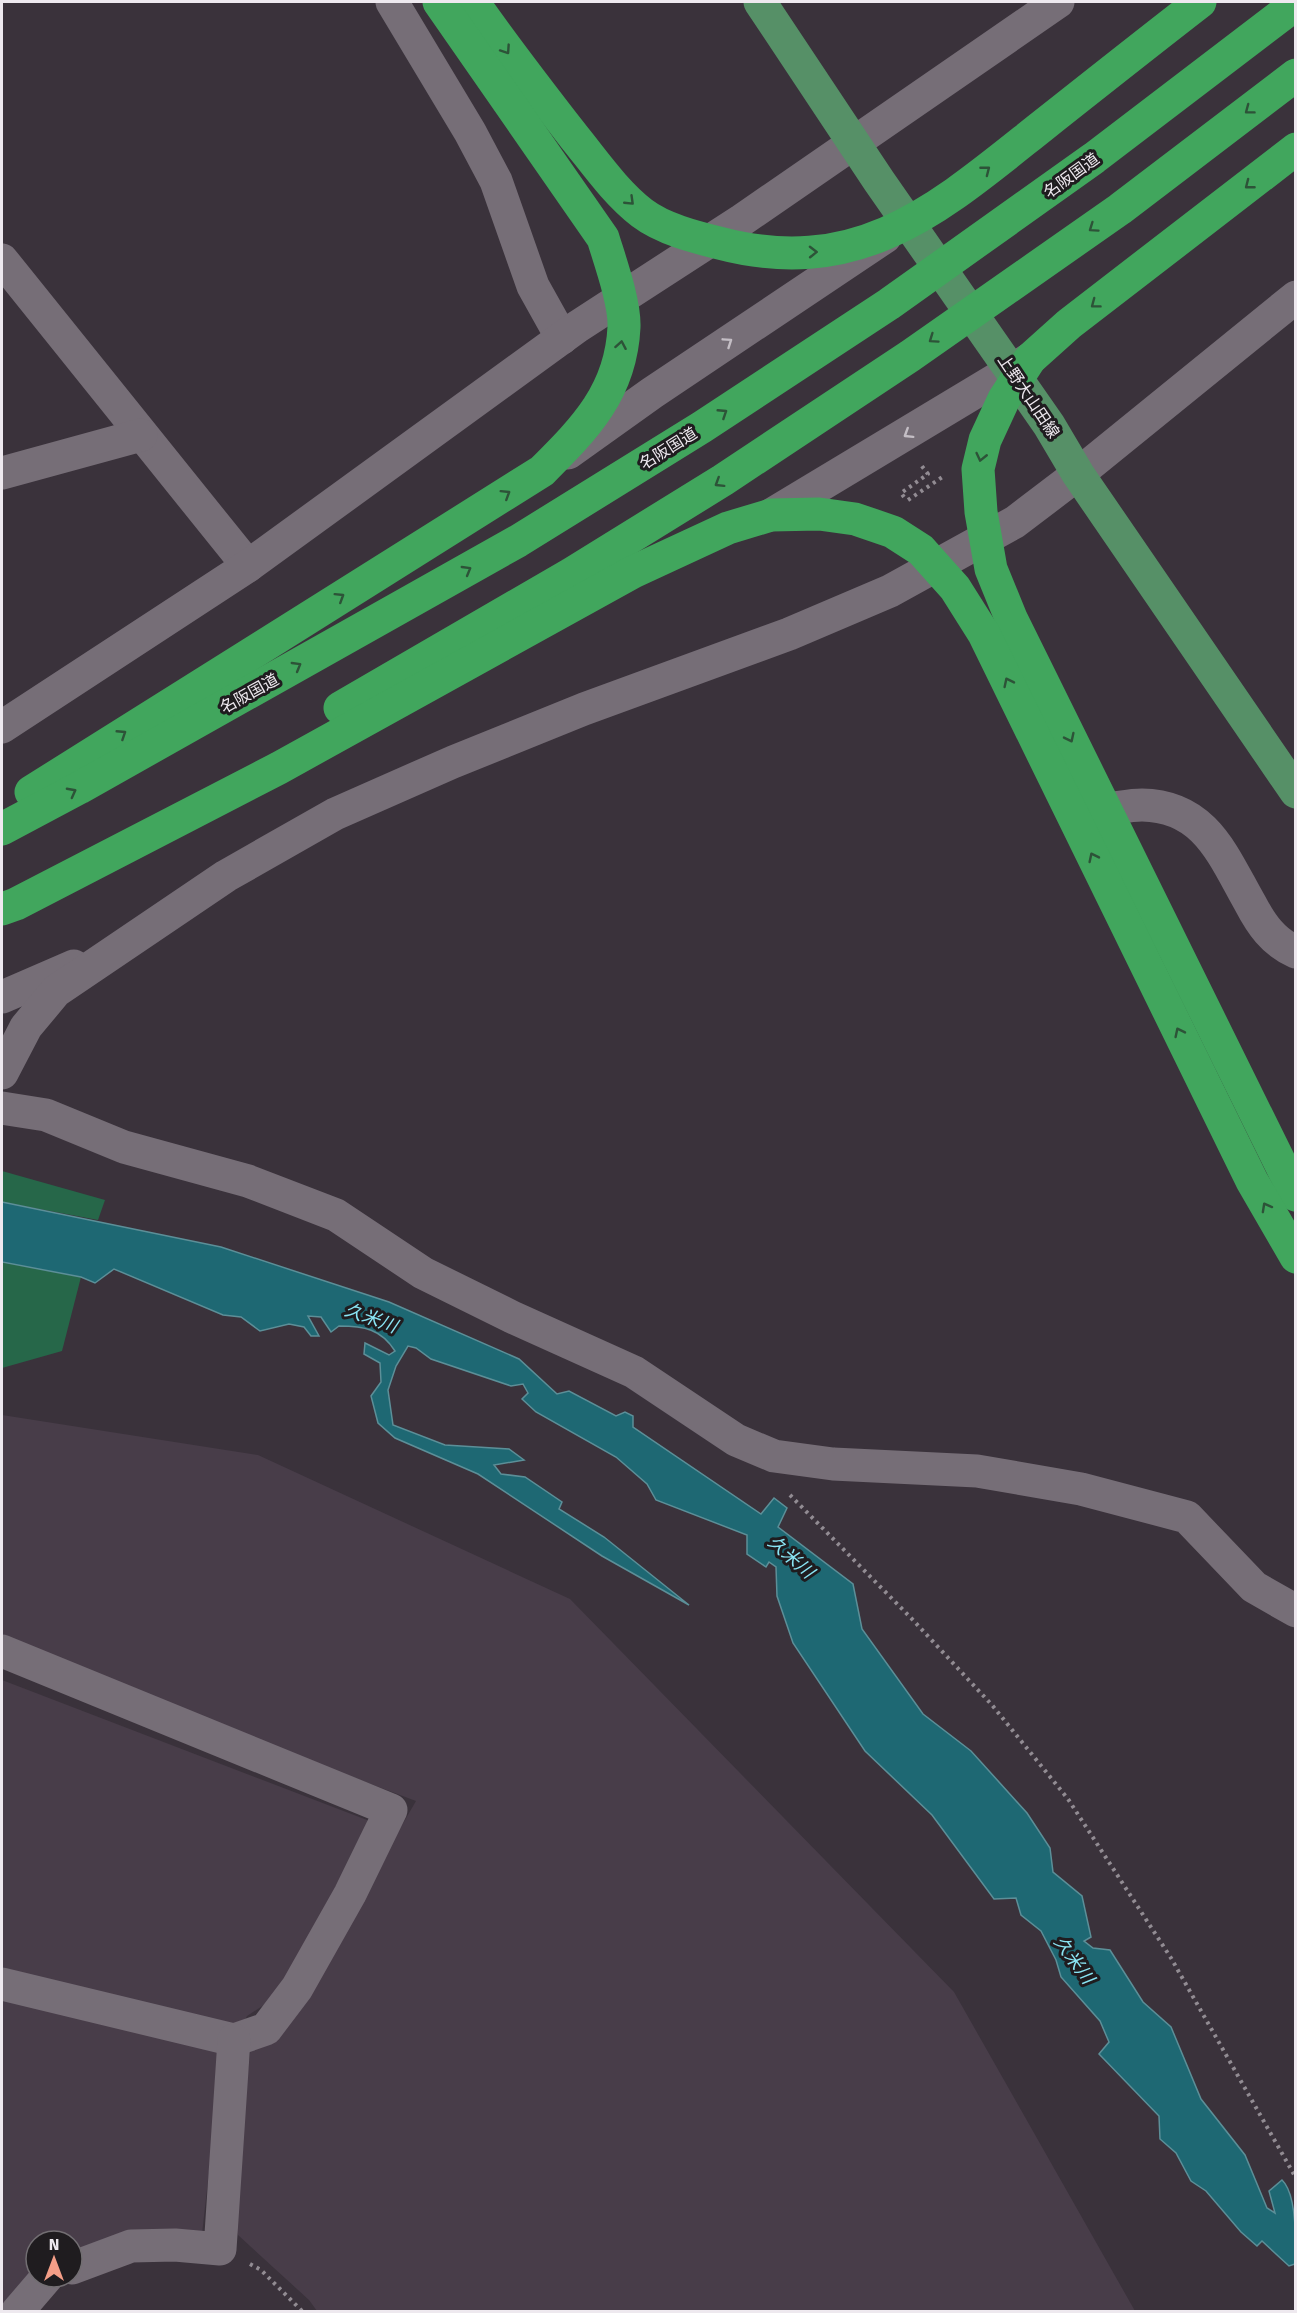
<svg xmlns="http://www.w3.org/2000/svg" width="1297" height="2313" font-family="'Fira Sans','Noto Sans JP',sans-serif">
	<rect width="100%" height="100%" fill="#3a323b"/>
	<!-- built -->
	<g fill="#483d49">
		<polygon points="2,1415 258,1455 570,1599 954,1992 1135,2311 317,2311 309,2300 238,2235 233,2204 251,2045 270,2045 284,2029 416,1801 2,1646"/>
		<polygon points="2,1680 367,1820 370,1837 276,1997 247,2016 221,2065 202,2234 72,2258 72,2241 36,2241 36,2275 2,2311"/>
	</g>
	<!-- green -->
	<g fill="#266749">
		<polygon points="2,1171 105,1200 98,1220 2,1202"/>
		<polygon points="2,1262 81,1277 62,1351 2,1368"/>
	</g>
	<!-- water -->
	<path fill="#1e6873" stroke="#5c8f98" stroke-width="1.5" d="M2,1202L221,1247L389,1302L519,1359L557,1394L569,1391L616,1416L625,1412L633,1416V1427L761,1514L774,1498L787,1508L778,1527L853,1584L862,1629L923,1714L971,1751L1027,1813L1050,1848L1053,1872L1082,1896L1091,1937L1084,1941L1093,1948L1110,1950L1143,2002L1171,2027L1201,2099L1245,2155L1267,2208L1275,2213L1269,2191L1282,2180C1297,2194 1296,2240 1295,2264L1289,2266L1262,2241L1257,2246L1241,2232L1206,2191L1191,2181L1176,2153L1160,2139L1159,2116L1099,2054L1109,2042L1100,2021L1061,1977L1056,1960L1041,1931L1021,1915L1016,1898L994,1899L932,1815L865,1751L793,1643L777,1596L776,1567L769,1562L766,1567L747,1554V1535L656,1500L647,1484L616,1457L536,1412L522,1399L528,1393L523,1384L511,1386L431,1359L416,1348L408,1346L396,1366L388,1390L393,1425L445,1445L509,1449L524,1460L494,1465L501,1474L525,1477L562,1502L559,1509L604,1537L689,1605L602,1556L478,1474L395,1438L378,1423L371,1396L381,1382L380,1363L364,1354L365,1343L389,1355L395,1351C381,1329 364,1326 339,1326L331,1332L321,1317L308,1316L319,1336H311L304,1327L289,1324L260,1331L241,1317L223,1315L114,1269L95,1283L81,1277L2,1262Z"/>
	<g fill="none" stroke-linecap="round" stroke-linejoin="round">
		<!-- path -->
		<g stroke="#928c93" stroke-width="4" stroke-dasharray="3 4.5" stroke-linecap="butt">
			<polyline points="904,497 901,493 928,474 921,465"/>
			<polyline points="908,500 944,476"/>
			<polyline points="790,1495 912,1619 992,1705 1068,1799 1171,1958 1296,2178"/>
			<polyline points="250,2264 261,2270 303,2312"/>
		</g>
		<!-- minor -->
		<g stroke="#766e77" stroke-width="33">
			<polyline points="392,2 470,132 496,181 533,286 562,338"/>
			<polyline points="2,260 248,566"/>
			<polyline points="568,453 652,393 885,237"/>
			<polyline points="2,473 141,435"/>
			<polyline points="771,515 1030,359"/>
			<polyline points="2,727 248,566 577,327 742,220 1058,2"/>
			<path d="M1106,809C1117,808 1130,805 1142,805C1206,806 1223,856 1250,903C1261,924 1273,942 1296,952"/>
			<polyline points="2,997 74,966"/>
			<polyline points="2,1073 26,1027 56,991 226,876 335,814 453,762 584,709 789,634 890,591 1015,522 1078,474 1296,297"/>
			<polyline points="2,1108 46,1115 124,1147 248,1181 336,1215 423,1273 512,1317 634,1372 736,1440 774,1456 833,1464 977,1471 1081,1489 1187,1517 1254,1587 1296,1611"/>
			<polyline points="2,1651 391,1810 350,1894 297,1988 266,2029 234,2040 2,1984"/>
			<polyline points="72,2268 131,2246 175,2245 220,2249 234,2040"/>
			<polyline points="17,2312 47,2277"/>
		</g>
		<!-- major -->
		<polyline stroke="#569067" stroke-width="33" points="760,2 879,181 1049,425 1078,474 1296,792"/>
		<!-- highway -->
		<g stroke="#41a65d" stroke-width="33">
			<path d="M473,2C506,49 540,93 575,138C596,164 616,193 642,213C663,229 695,237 719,243C860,280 939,208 1041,127C1094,85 1147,43 1200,2"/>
			<polyline points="1296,149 1069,324 1030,359 1004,399 985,440 978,469 981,512 991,569 1011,618 1296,1195"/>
			<polyline points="340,708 571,574 723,480 910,356 1120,209 1296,75"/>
			<path d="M31,792L542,471C585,428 621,392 624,327C625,303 610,261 603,238L439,2"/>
			<polyline points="2,829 79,788 518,541 702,427 889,304 1094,158 1296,4"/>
			<polyline points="2,909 16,904 279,768 633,572 728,528 771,515 819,514 855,519 893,532 921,550 955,588 984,634 1252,1181 1296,1257"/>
		</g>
	</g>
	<!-- one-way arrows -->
	<defs><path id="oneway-chevron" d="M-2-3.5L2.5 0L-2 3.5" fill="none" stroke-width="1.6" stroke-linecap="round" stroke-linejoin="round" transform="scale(1.5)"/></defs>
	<g stroke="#2d5338">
		<use href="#oneway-chevron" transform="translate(506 50) rotate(56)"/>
		<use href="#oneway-chevron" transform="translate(1249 110) rotate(143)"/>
		<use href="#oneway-chevron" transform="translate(986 170) rotate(-38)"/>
		<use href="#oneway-chevron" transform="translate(1249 185) rotate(142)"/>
		<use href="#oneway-chevron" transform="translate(630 201) rotate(44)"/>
		<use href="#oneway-chevron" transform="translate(1093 228) rotate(145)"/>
		<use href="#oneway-chevron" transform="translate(813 252) rotate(-1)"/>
		<use href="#oneway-chevron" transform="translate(1095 304) rotate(143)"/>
		<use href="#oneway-chevron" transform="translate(933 339) rotate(145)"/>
		<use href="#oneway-chevron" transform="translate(621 345) rotate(-80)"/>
		<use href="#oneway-chevron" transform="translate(723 413) rotate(-33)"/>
		<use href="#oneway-chevron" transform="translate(981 457) rotate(103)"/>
		<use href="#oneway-chevron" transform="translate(719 483) rotate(148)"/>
		<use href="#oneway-chevron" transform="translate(506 494) rotate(-32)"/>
		<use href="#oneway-chevron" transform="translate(467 570) rotate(-30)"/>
		<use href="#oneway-chevron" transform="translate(340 597) rotate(-32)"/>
		<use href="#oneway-chevron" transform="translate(297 666) rotate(-30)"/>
		<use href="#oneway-chevron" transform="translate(1008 682) rotate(-116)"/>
		<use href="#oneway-chevron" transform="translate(122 734) rotate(-33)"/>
		<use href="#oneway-chevron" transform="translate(1070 738) rotate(64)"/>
		<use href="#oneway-chevron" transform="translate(72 792) rotate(-28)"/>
		<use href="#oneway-chevron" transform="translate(1093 857) rotate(-116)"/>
		<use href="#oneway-chevron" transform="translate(1179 1032) rotate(-116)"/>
		<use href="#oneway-chevron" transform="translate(1266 1207) rotate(-119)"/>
	</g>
	<g stroke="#c4bec5">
		<use href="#oneway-chevron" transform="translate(728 342) rotate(-34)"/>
		<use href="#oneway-chevron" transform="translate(908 434) rotate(148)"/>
	</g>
	<g text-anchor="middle" stroke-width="6" stroke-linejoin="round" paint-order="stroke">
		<!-- street labels -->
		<g font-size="16" fill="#eee9ef" stroke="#1f1c1f">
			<text transform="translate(1071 175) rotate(-36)" y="6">名阪国道</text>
			<text transform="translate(1029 396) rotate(56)" y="6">上野大山田線</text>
			<text transform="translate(668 448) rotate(-32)" y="6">名阪国道</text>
			<text transform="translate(249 693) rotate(-29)" y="6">名阪国道</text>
		</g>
		<!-- water labels -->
		<g font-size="18" font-style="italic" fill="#8ae6f5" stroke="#1f1c1f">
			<text transform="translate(371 1318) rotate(20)" y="6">久米川</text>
			<text transform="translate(791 1557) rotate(41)" y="6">久米川</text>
			<text transform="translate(1074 1960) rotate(54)" y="6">久米川</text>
		</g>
	</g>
	<!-- border -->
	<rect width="1297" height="2313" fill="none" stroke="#eee9ef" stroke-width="6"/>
	<!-- north arrow -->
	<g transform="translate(54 2259)"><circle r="28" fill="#1f1c1f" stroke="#726e72" stroke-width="1.5"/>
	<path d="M0-4.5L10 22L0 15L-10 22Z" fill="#f49e87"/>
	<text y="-9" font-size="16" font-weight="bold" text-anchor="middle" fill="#eee9ef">N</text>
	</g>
</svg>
